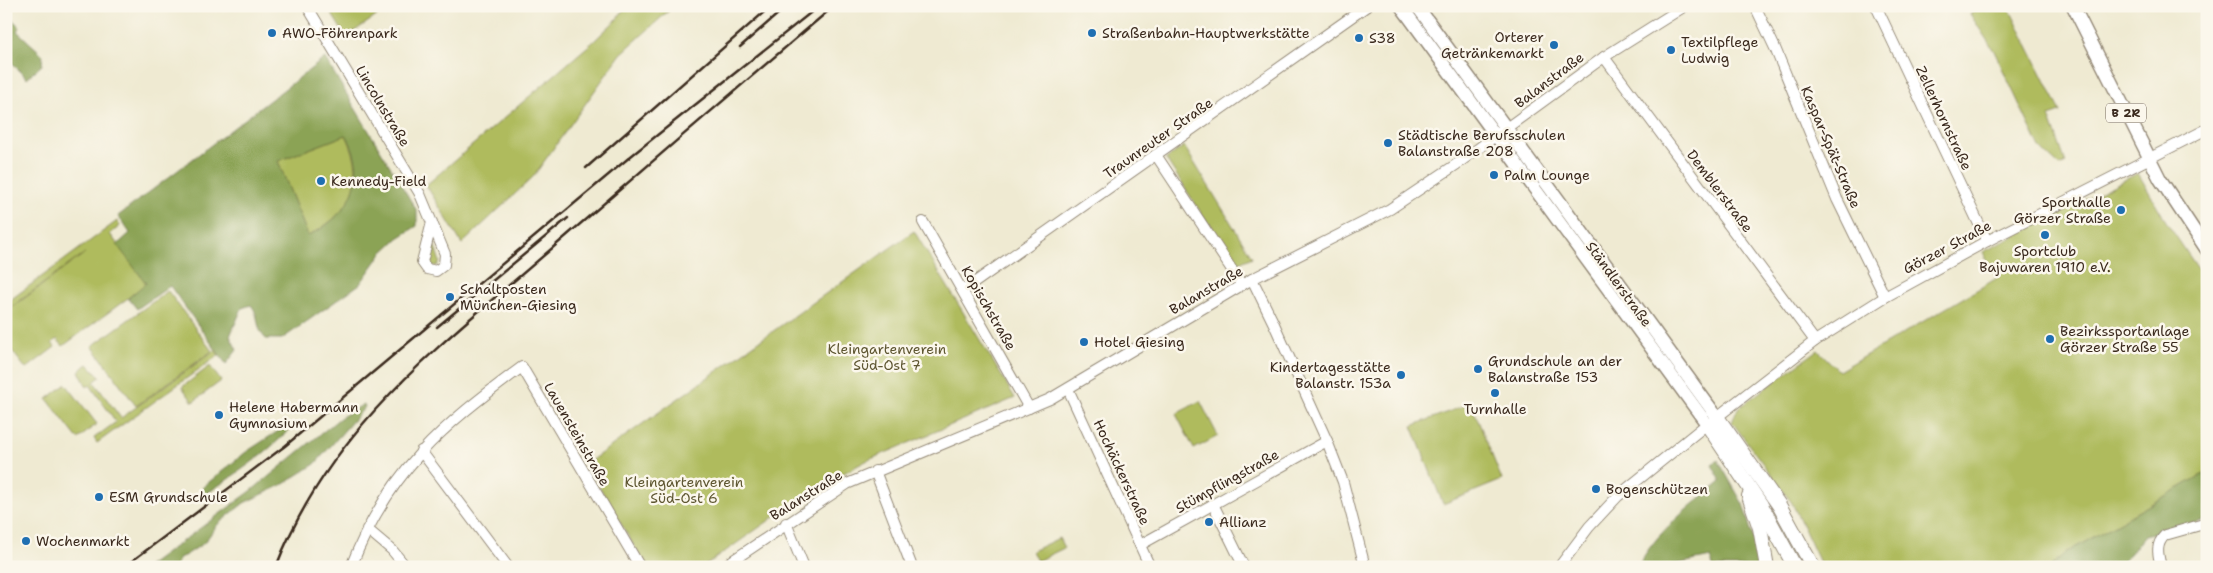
<svg xmlns="http://www.w3.org/2000/svg" width="2213" height="573" font-family="'Shantell Sans',sans-serif">
	<rect width="100%" height="100%" fill="#fbf7ec"/>
	<filter id="ink" filterUnits="userSpaceOnUse"><feTurbulence type="fractalNoise" baseFrequency=".02" numOctaves="2"/><feDisplacementMap in="SourceGraphic" scale="10" xChannelSelector="R" yChannelSelector="G"/><feConvolveMatrix kernelMatrix="1 2 1 2 8 2 1 2 1" color-interpolation-filters="sRGB"/></filter>
	<filter id="wash" filterUnits="userSpaceOnUse"><feTurbulence type="fractalNoise" baseFrequency=".0096" numOctaves="4" result="noise"/><feDisplacementMap in="SourceGraphic" scale="20" xChannelSelector="R" yChannelSelector="G"/><feGaussianBlur stdDeviation="1.12" result="paint"/><feColorMatrix in="noise" values="0 0 0 0 0 0 0 0 0 0 0 0 0 0 0 0 0 1.4 0 .05"/><feComposite in="paint" operator="in"/></filter>
	<g filter="url(#wash)">
		<rect width="100%" height="100%" fill="#efead2"/>
		<!-- green -->
		<g fill="#afbb5d" stroke="#75723e">
			<polygon points="327,6 391,6 346,37"/>
			<polygon points="626,6 674,6 621,54 533,177 462,244 426,185 594,41 617,19"/>
			<polygon points="1987,6 2008,6 2061,112 2049,116 2066,163 2059,166 2040,148 1994,51 1970,14"/>
			<path d="M346,135C369,182 351,213 308,236L278,161Z"/>
			<polygon points="1184,146 1252,257 1235,265 1166,159"/>
			<polygon points="2138,173 2167,223 2207,282 2207,472 2064,554 2050,567 1822,567 1792,503 1732,422 1738,408 1818,350 1839,371 1997,278 1983,252"/>
			<polygon points="117,221 120,226 110,234 147,284 63,346 57,339 52,343 55,347 26,369 6,343 6,312 85,253 6,311 6,303"/>
			<polygon points="914,231 1015,398 866,461 814,489 703,567 646,567 586,464"/>
			<polygon points="435,247 440,262 437,266 431,266 427,263 430,248"/>
			<polygon points="168,291 212,351 136,406 92,346"/>
			<polygon points="215,350 219,355 97,443 94,438 116,422 90,385 87,387 79,371 88,364 100,377 94,382 121,418"/>
			<polygon points="210,366 221,381 193,402 182,387"/>
			<polygon points="66,384 97,424 78,439 47,399"/>
			<polygon points="1200,401 1218,436 1194,449 1176,414"/>
			<polygon points="1471,403 1502,480 1443,504 1412,426"/>
			<polygon points="1059,538 1064,548 1037,561 1032,551"/>
		</g>
		<!-- forest -->
		<g fill="#8ba354" stroke="#636639" fill-rule="evenodd">
			<polygon points="6,13 20,27 17,31 43,55 42,65 27,78 6,57"/>
			<path d="M325,58L417,211V226L398,238L382,253L360,284L282,339H266C254,327 261,317 251,305L242,308L230,336L237,350L226,364L170,286L137,309L128,298L146,283L117,245L130,233L118,216ZM346,135C371,178 349,216 308,236L278,161Z"/>
			<polygon points="364,404 365,407 315,464 282,485 244,503 218,524 204,543 186,555 179,558 176,567 147,567 251,491 340,418"/>
			<path d="M289,424L290,429C265,455 233,476 203,496L201,494L203,487L246,452Z"/>
			<path d="M1718,460L1743,504L1762,567H1713L1711,557L1663,567H1638C1654,533 1693,504 1721,481L1712,465Z"/>
			<polygon points="2207,472 2207,520 2145,535 2118,567 2050,567 2064,554"/>
		</g>
	</g>
	<g filter="url(#ink)">
		<g fill="none" stroke-linecap="round" stroke-linejoin="round">
			<!-- minor casing -->
			<g stroke="#958a78" stroke-width="12">
				<g id="minor">
					<polyline points="307,6 420,194 445,254 444,265 436,271 427,269 422,262 432,222"/>
					<polyline points="1755,6 1775,48 1837,199 1885,297"/>
					<polyline points="1876,6 1987,241"/>
					<polyline points="1604,57 1815,341"/>
					<polyline points="1156,155 1242,285"/>
					<polyline points="923,222 1029,408"/>
					<polyline points="1252,279 1274,324 1327,441 1343,482 1365,567"/>
					<polyline points="964,290 1367,6"/>
					<polyline points="1068,389 1150,567"/>
					<polyline points="1717,417 1815,341 1885,297 1987,241 2207,129"/>
					<polyline points="421,451 508,567"/>
					<polyline points="875,471 912,567"/>
					<polyline points="1213,504 1244,567"/>
					<polyline points="786,523 804,567"/>
					<polyline points="367,529 392,550 406,567"/>
					<polyline points="1140,545 1327,441"/>
					<path d="M351,567C388,471 442,426 522,367L640,567"/>
					<polyline points="723,567 847,484 1050,399 1252,279 1390,209 1457,164 1604,57 1685,6"/>
					<polyline points="1559,567 1589,527 1618,496 1707,424"/>
					<path d="M2161,567C2158,554 2155,545 2165,535L2207,523"/>
				</g>
			</g>
			<!-- major casing -->
			<g stroke="#958a78" stroke-width="15">
				<g id="major">
					<polyline points="1401,6 1707,424"/>
					<polyline points="1417,6 1717,417"/>
					<polyline points="2073,6 2160,179 2207,250"/>
				</g>
			</g>
			<!-- highway casing -->
			<g stroke="#958a78" stroke-width="16">
				<g id="highway">
					<polyline points="1717,417 1779,505 1813,567"/>
					<polyline points="1707,424 1761,505 1795,567"/>
					<polyline points="1749,496 1760,528 1767,567"/>
				</g>
			</g>
			<!-- minor -->
			<use href="#minor" stroke="#fff" stroke-width="10"/>
			<!-- major -->
			<use href="#major" stroke="#fff" stroke-width="12"/>
			<!-- highway -->
			<use href="#highway" stroke="#fff" stroke-width="14"/>
			<!-- rail -->
			<g stroke="#3b2a1e" stroke-width="2.5">
				<polyline points="740,47 787,6"/>
				<polyline points="586,168 771,6"/>
				<polyline points="437,327 568,218"/>
				<polyline points="124,567 285,446 631,156 819,6"/>
				<path d="M276,567C332,423 445,342 557,244C649,164 741,85 834,6"/>
			</g>
		</g>
	</g>
	<!-- markers -->
	<g fill="#1f6fb2" stroke="#fbf7ec" stroke-width="2">
		<circle cx="272" cy="33" r="5"/>
		<circle cx="1092" cy="33" r="5"/>
		<circle cx="1359" cy="38" r="5"/>
		<circle cx="1554" cy="45" r="5"/>
		<circle cx="1671" cy="50" r="5"/>
		<circle cx="1388" cy="143" r="5"/>
		<circle cx="1494" cy="175" r="5"/>
		<circle cx="321" cy="181" r="5"/>
		<circle cx="2121" cy="210" r="5"/>
		<circle cx="2045" cy="235" r="5"/>
		<circle cx="450" cy="297" r="5"/>
		<circle cx="2050" cy="339" r="5"/>
		<circle cx="1084" cy="342" r="5"/>
		<circle cx="1478" cy="369" r="5"/>
		<circle cx="1401" cy="375" r="5"/>
		<circle cx="1495" cy="393" r="5"/>
		<circle cx="219" cy="415" r="5"/>
		<circle cx="1596" cy="489" r="5"/>
		<circle cx="99" cy="497" r="5"/>
		<circle cx="1209" cy="522" r="5"/>
		<circle cx="26" cy="541" r="5"/>
	</g>
	<g text-anchor="middle" stroke-width="5" stroke-linejoin="round" paint-order="stroke">
		<!-- shield labels -->
		<rect fill="#fbf7ec" stroke="#75685c" stroke-width="1" x="2106" y="103.5" width="40" height="19" rx="4"/>
		<g font-size="12" font-weight="bold" fill="#3b2a1e">
			<text x="2126" y="117">B 2R</text>
		</g>
		<!-- poi labels -->
		<g font-size="14" fill="#3b2a1e" stroke="#fbf7ec" text-anchor="start">
			<text x="282" y="38">AWO-Föhrenpark</text>
			<text x="1102" y="38">Straßenbahn-Hauptwerkstätte</text>
			<text x="1544" y="42" text-anchor="end">Orterer<tspan x="1544" dy="16">Getränkemarkt</tspan></text>
			<text x="1369" y="43">S38</text>
			<text x="1681" y="47">Textilpflege<tspan x="1681" dy="16">Ludwig</tspan></text>
			<text x="1398" y="140">Städtische Berufsschulen<tspan x="1398" dy="16">Balanstraße 208</tspan></text>
			<text x="1504" y="180">Palm Lounge</text>
			<text x="331" y="186">Kennedy-Field</text>
			<text x="2111" y="207" text-anchor="end">Sporthalle<tspan x="2111" dy="16">Görzer Straße</tspan></text>
			<text x="2045" y="256" text-anchor="middle">Sportclub<tspan x="2045" dy="16">Bajuwaren 1910 e.V.</tspan></text>
			<text x="460" y="294">Schaltposten<tspan x="460" dy="16">München-Giesing</tspan></text>
			<text x="2060" y="336">Bezirkssportanlage<tspan x="2060" dy="16">Görzer Straße 55</tspan></text>
			<text x="1094" y="347">Hotel Giesing</text>
			<text x="1488" y="366">Grundschule an der<tspan x="1488" dy="16">Balanstraße 153</tspan></text>
			<text x="1391" y="372" text-anchor="end">Kindertagesstätte<tspan x="1391" dy="16">Balanstr. 153a</tspan></text>
			<text x="229" y="412">Helene Habermann<tspan x="229" dy="16">Gymnasium</tspan></text>
			<text x="1495" y="414" text-anchor="middle">Turnhalle</text>
			<text x="1606" y="494">Bogenschützen</text>
			<text x="109" y="502">ESM Grundschule</text>
			<text x="1219" y="527">Allianz</text>
			<text x="36" y="546">Wochenmarkt</text>
		</g>
		<!-- street labels -->
		<g font-size="14" fill="#3b2a1e" stroke="#fbf7ec">
			<text transform="translate(1549 80) rotate(-37)" y="5">Balanstraße</text>
			<text transform="translate(383 106) rotate(59)" y="5">Lincolnstraße</text>
			<text transform="translate(1944 118) rotate(65)" y="5">Zellerhornstraße</text>
			<text transform="translate(1158 138) rotate(-35)" y="5">Traunreuter Straße</text>
			<text transform="translate(1831 147) rotate(67)" y="5">Kaspar-Spät-Straße</text>
			<text transform="translate(1720 191) rotate(53)" y="5">Demblerstraße</text>
			<text transform="translate(1947 247) rotate(-28)" y="5">Görzer Straße</text>
			<text transform="translate(1619 284) rotate(54)" y="5">Ständlerstraße</text>
			<text transform="translate(1206 290) rotate(-30)" y="5">Balanstraße</text>
			<text transform="translate(989 308) rotate(60)" y="5">Kopischstraße</text>
			<text transform="translate(577 434) rotate(60)" y="5">Lauensteinstraße</text>
			<text transform="translate(1122 472) rotate(65)" y="5">Hochäckerstraße</text>
			<text transform="translate(1227 481) rotate(-29)" y="5">Stümpflingstraße</text>
			<text transform="translate(806 495) rotate(-32)" y="5">Balanstraße</text>
		</g>
		<!-- park labels -->
		<g font-size="14" fill="#5e5631" stroke="#fbf7ec">
			<text x="887" y="354">Kleingartenverein<tspan x="887" dy="16">Süd-Ost 7</tspan></text>
			<text x="684" y="487">Kleingartenverein<tspan x="684" dy="16">Süd-Ost 6</tspan></text>
		</g>
	</g>
	<!-- margin -->
	<rect width="2213" height="573" fill="none" stroke="#fbf7ec" stroke-width="25"/>
</svg>
